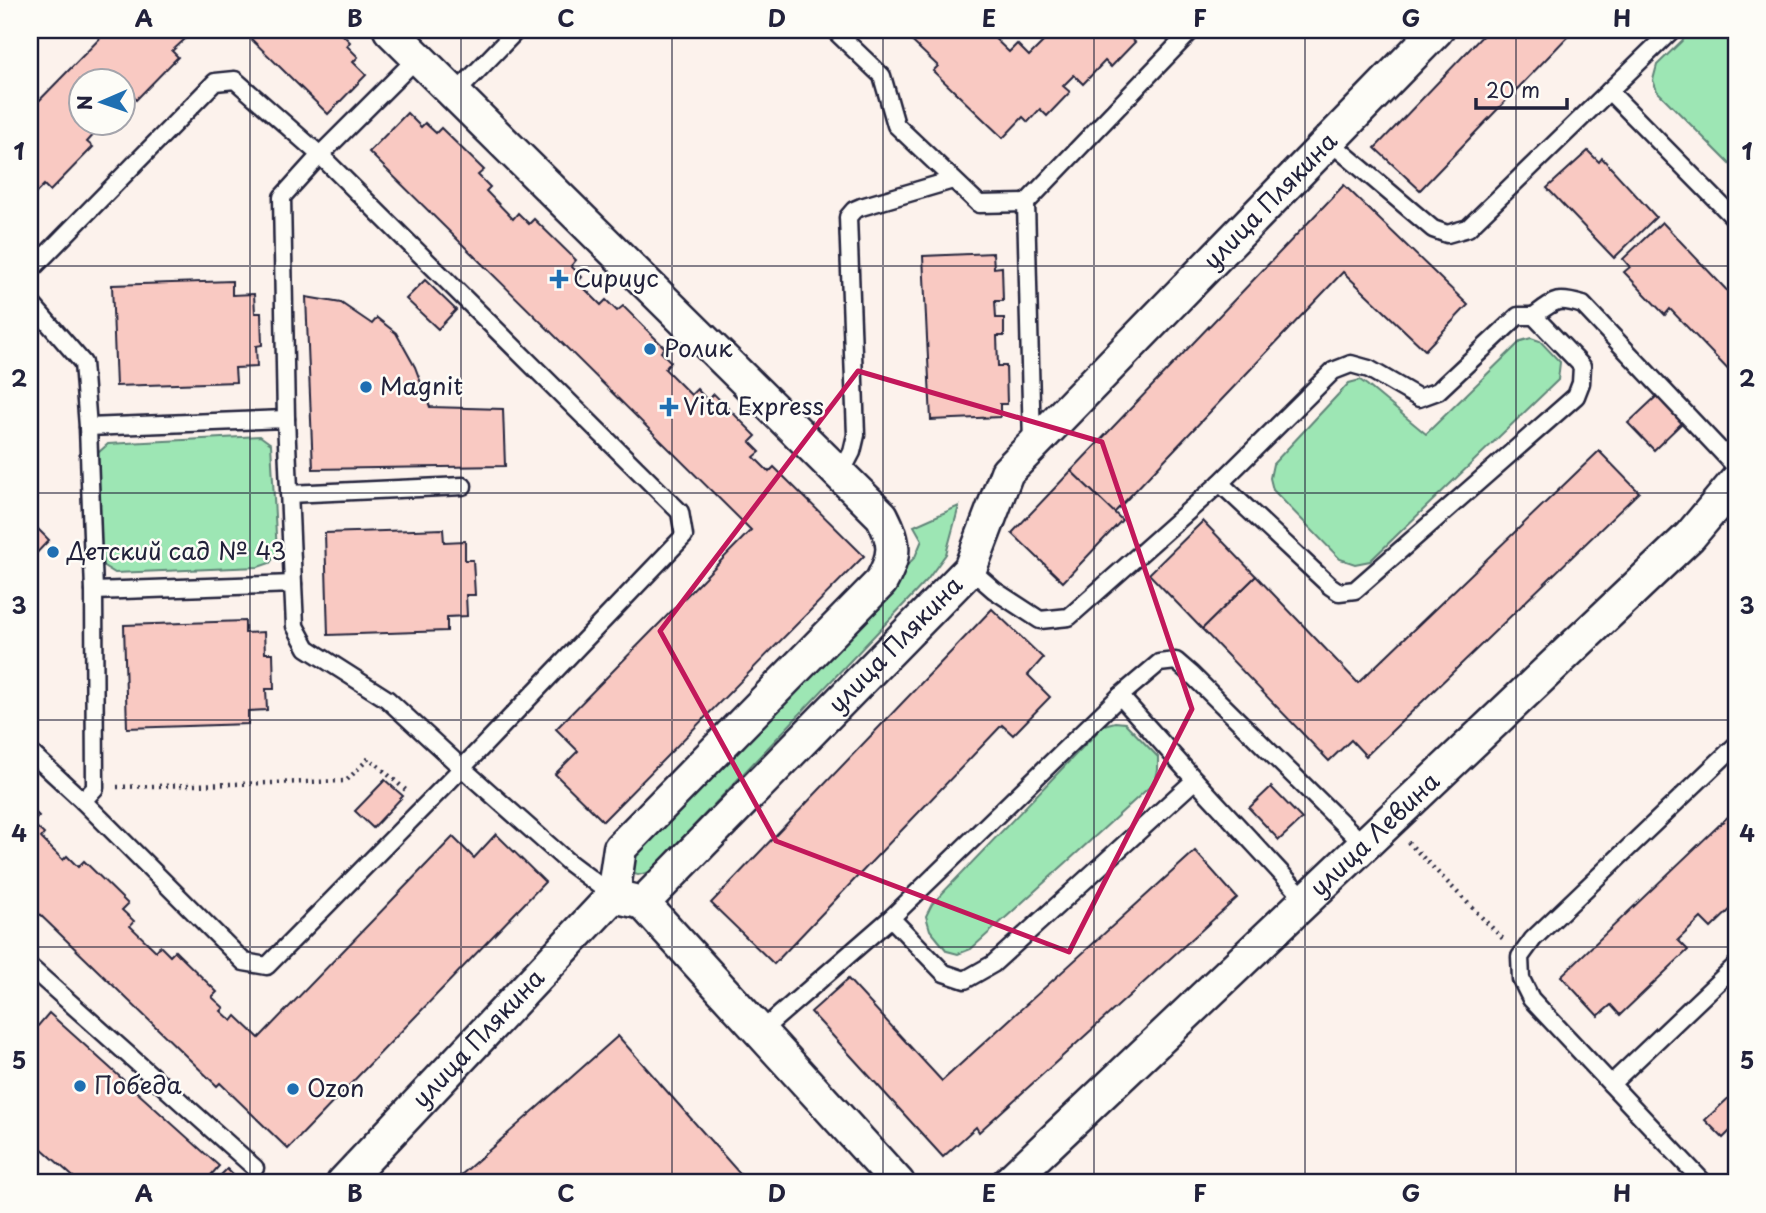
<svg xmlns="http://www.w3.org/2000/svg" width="1766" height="1213" font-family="'Playpen Sans',sans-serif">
	<rect width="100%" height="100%" fill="#fcf2ec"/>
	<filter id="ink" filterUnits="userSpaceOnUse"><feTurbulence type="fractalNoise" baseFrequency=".0143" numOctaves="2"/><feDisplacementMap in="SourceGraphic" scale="14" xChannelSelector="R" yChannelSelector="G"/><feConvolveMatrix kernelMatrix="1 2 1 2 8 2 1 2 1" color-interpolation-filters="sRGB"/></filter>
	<g filter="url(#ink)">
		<!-- green -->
		<g fill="#9de6b4" stroke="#608478" stroke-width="2">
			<polygon points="1693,30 1736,30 1736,170 1657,91 1653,80 1657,65"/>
			<polygon points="1531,338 1540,341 1560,362 1558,380 1370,561 1355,564 1340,559 1273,490 1270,478 1273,464 1349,383 1360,380 1367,385 1426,434 1521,341"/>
			<polygon points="260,436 271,444 277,553 270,563 258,567 115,573 102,565 98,453 108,444"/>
			<polygon points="959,506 946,554 927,580 650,872 638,875 631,873 634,851 915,557 922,540 914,526"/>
			<polygon points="1115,722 1125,723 1158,757 1158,770 1155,782 971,949 958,954 947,951 930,930 926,916 932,904 1104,725"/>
		</g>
		<!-- building -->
		<g fill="#f9c9c2" stroke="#22223b" stroke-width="2">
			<polygon points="108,30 187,30 181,36 185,39 172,51 178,57 136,100 131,94 122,102 122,80 80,80 80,122 96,122 92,126 97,131 87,142 93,147 50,191 44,185 34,195 30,191 30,110"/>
			<polygon points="242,30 338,30 350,42 347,46 358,57 353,62 366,75 328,114"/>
			<polygon points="900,30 986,30 1009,52 1017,44 1029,56 1055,30 1135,30 1129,37 1135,42 1111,67 1105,61 1083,84 1074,75 1063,86 1070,92 1047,116 1040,109 1028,122 1023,117 1003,138 933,71 938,66"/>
			<polygon points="1488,30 1574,30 1420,190 1375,148"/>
			<polygon points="407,113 421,127 425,123 436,133 441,128 484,170 478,175 490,187 486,191 513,219 518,213 529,224 534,219 576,260 571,266 582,277 578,282 601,305 606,300 617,311 623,306 665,348 661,352 671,362 665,369 691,395 697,389 707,400 714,394 756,436 750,442 760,452 754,457 769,472 774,467 864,556 603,821 555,774 578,751 556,729 751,530 369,152"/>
			<polygon points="1588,151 1599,162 1602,158 1656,217 1614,258 1547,188"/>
			<polygon points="1344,185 1468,305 1425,350 1343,272 1114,513 1071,471"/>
			<polygon points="1662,222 1736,300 1736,378 1670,309 1665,315 1624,272 1630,267 1623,259"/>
			<polygon points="993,253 994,268 1002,267 1003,301 995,301 996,318 1004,318 1004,336 997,336 998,366 1006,366 1007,404 1000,404 1000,417 931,420 923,256"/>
			<polygon points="425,280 456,310 438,329 406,299"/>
			<polygon points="232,281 232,295 254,294 255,313 261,313 262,345 256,346 257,367 235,368 236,382 116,386 112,285"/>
			<polygon points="306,297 341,303 372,324 377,318 396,333 415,367 430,407 503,409 505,466 313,469"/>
			<polygon points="1659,394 1684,421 1654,450 1628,423"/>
			<polygon points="1599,451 1639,492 1366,756 1351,740 1329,761 1202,629 1256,576 1358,683"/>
			<polygon points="1071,471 1122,520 1063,582 1012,533"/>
			<polygon points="30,521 49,540 30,560"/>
			<polygon points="1203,521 1256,576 1202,629 1149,574"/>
			<polygon points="443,529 444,542 465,541 465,560 473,560 475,595 466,595 467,616 447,617 447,631 328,635 325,533"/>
			<polygon points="992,609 1043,658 1028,675 1050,697 1013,735 1002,725 774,964 711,903"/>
			<polygon points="245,621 245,633 264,632 265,653 273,653 274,689 266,689 267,710 248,711 248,724 127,728 124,625"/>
			<polygon points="385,780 403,796 373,828 355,811"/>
			<polygon points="1271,787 1302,819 1279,840 1249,808"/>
			<polygon points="30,807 39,816 32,823 44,834 41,838 63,860 67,856 78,867 84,861 128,904 122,910 134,921 130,926 156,951 160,946 170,956 175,951 217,992 212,997 224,1008 221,1011 232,1021 236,1016 259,1038 453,837 474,858 496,834 545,882 288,1149 220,1083 217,1086 30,905"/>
			<polygon points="1736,809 1736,904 1711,928 1701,918 1678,940 1688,950 1620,1015 1611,1005 1598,1016 1561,976"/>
			<polygon points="1195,851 1237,898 979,1132 976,1127 943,1157 811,1012 848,979 942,1081"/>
			<polygon points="49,1013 219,1166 204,1183 80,1183 30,1138 30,1035"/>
			<polygon points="618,1036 748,1183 452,1183"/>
			<polygon points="1736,1091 1736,1134 1732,1129 1723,1138 1705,1120"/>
			<polygon points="227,1169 241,1183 213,1183"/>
		</g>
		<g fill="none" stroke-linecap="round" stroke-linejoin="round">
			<!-- service casing -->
			<g stroke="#22223b" stroke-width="21">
				<g id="service">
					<polyline points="834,30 882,76 896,125 979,204 1026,203"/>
					<polyline points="1609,91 1736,220"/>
					<polyline points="455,94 517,30"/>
					<polyline points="1329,141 1433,229 1447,234 1468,228 1672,30"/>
					<polyline points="30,271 215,82 235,80 320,155 680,512 684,536 462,768 387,699 307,648 295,626 293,584 94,591 88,427 83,363 30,302"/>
					<polygon points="1518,316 1534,316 1582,366 1581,383 1576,396 1355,590 1339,592 1330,586 1220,483 1333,371 1351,364 1369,369 1419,398 1438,391"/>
					<path d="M1534,316C1555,300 1557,297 1583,305L1736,467"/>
					<polyline points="286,419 282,197 320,155 418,57"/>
					<polyline points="88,427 286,419 293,584"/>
					<polyline points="1032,444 1026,203 1192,30"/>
					<polyline points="840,475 852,452 856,435 848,217 854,210 861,207 953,180"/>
					<polyline points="289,494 463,486"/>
					<polyline points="970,569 994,590 1040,620 1069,617 1220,483"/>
					<polyline points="1120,696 1195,780"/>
					<polyline points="30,752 83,801 244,962 267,966 462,768 568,862 613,896"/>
					<polyline points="83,801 95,788 94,591"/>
					<polyline points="891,918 944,973 965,980 993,964 1195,780 1306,900"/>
					<polyline points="30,967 255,1168"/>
					<polyline points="760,1032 891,918 1120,696 1159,663 1176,661 1191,674 1364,845"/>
					<polyline points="1611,1084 1736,965"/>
					<polyline points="1704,1183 1531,999 1521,979 1520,957 1533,939 1736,745"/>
				</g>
			</g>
			<!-- minor casing -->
			<g stroke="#22223b" stroke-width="37">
				<g id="minor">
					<path d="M390,30L882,516C896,543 896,555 881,582L620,848L613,896"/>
					<polyline points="643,903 898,1183"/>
					<path id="s1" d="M343,1183L613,896L643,903L970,569L1007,472L1437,30"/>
					<path id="s2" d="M1008,1183L1690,536L1736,481"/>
				</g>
			</g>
			<!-- path -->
			<g stroke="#22223b" stroke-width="4.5" stroke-dasharray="2 5" stroke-linecap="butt">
				<polyline points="117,787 346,781 369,758 408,792"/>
				<polyline points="1408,842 1505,941"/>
			</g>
			<!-- service -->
			<use href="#service" stroke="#fdfcf7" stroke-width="16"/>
			<!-- minor -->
			<use href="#minor" stroke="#fdfcf7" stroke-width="32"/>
		</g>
	</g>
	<!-- marked area -->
	<path fill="none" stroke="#c2185b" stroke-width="5" stroke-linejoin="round" d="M858,371L1102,442L1192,709L1069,952L776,841L660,631Z"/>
	<!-- grid -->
	<path fill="none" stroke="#22223b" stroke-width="2" stroke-opacity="0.55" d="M250,30V1183M461,30V1183M672,30V1183M883,30V1183M1094,30V1183M1305,30V1183M1516,30V1183M30,266H1736M30,493H1736M30,720H1736M30,947H1736"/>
	<!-- markers -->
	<g fill="#1f6fb2" stroke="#fdfcf7" stroke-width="2.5">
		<path d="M555.5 268.5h7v7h7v7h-7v7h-7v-7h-7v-7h7z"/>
		<circle cx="650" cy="349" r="7"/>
		<circle cx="366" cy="387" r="7"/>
		<path d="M665.5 396.5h7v7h7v7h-7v7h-7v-7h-7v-7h7z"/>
		<circle cx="53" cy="552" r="7"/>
		<circle cx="80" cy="1086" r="7"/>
		<circle cx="293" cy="1089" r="7"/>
	</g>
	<g text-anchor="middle" stroke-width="5" stroke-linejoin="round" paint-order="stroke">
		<!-- street labels -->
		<g font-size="24" fill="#22223b" stroke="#fdfcf7">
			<text dy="8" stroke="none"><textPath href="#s1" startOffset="1374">улица Плякина</textPath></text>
			<text dy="8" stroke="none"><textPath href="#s1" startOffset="786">улица Плякина</textPath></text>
			<text dy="8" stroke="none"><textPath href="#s2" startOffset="506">улица Левина</textPath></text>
			<text dy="8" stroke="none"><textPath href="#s1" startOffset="198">улица Плякина</textPath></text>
		</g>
		<!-- poi labels -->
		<g font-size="24" fill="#22223b" stroke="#fdfcf7" text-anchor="start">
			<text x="573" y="287">Сириус</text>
			<text x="664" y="357">Ролик</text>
			<text x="380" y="395">Magnit</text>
			<text x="683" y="415">Vita Express</text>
			<text x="67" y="560">Детский сад № 43</text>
			<text x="94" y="1094">Победа</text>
			<text x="307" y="1097">Ozon</text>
		</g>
	</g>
	<!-- margin -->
	<rect width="1766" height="1213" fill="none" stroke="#fdfcf7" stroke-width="77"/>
	<!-- north arrow -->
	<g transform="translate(102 102) rotate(268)"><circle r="33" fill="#fdfcf7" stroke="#a5a5ac" stroke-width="2"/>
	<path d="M0-5L12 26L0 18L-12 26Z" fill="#1f6fb2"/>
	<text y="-10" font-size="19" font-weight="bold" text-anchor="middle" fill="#22223b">N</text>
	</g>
	<!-- scale -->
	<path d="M1476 98v10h91v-10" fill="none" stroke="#22223b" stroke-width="3.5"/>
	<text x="1486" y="98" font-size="21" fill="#22223b" stroke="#fdfcf7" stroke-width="5" paint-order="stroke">20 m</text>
	<rect x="38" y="38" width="1690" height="1136" fill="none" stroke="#22223b" stroke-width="2.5"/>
	<g font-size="23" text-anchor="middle" font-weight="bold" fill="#22223b">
		<text x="144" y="27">A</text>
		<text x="355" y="27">B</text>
		<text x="566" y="27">C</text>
		<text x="777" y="27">D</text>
		<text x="989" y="27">E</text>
		<text x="1200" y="27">F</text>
		<text x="1411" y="27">G</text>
		<text x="1622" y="27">H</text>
		<text x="19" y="160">1</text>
		<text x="1747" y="160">1</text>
		<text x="19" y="387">2</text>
		<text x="1747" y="387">2</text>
		<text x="19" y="614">3</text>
		<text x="1747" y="614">3</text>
		<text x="19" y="842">4</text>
		<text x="1747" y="842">4</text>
		<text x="19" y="1069">5</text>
		<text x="1747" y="1069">5</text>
		<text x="144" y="1202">A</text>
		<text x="355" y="1202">B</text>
		<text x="566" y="1202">C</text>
		<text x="777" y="1202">D</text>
		<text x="989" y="1202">E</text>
		<text x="1200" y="1202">F</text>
		<text x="1411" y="1202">G</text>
		<text x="1622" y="1202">H</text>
	</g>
</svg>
